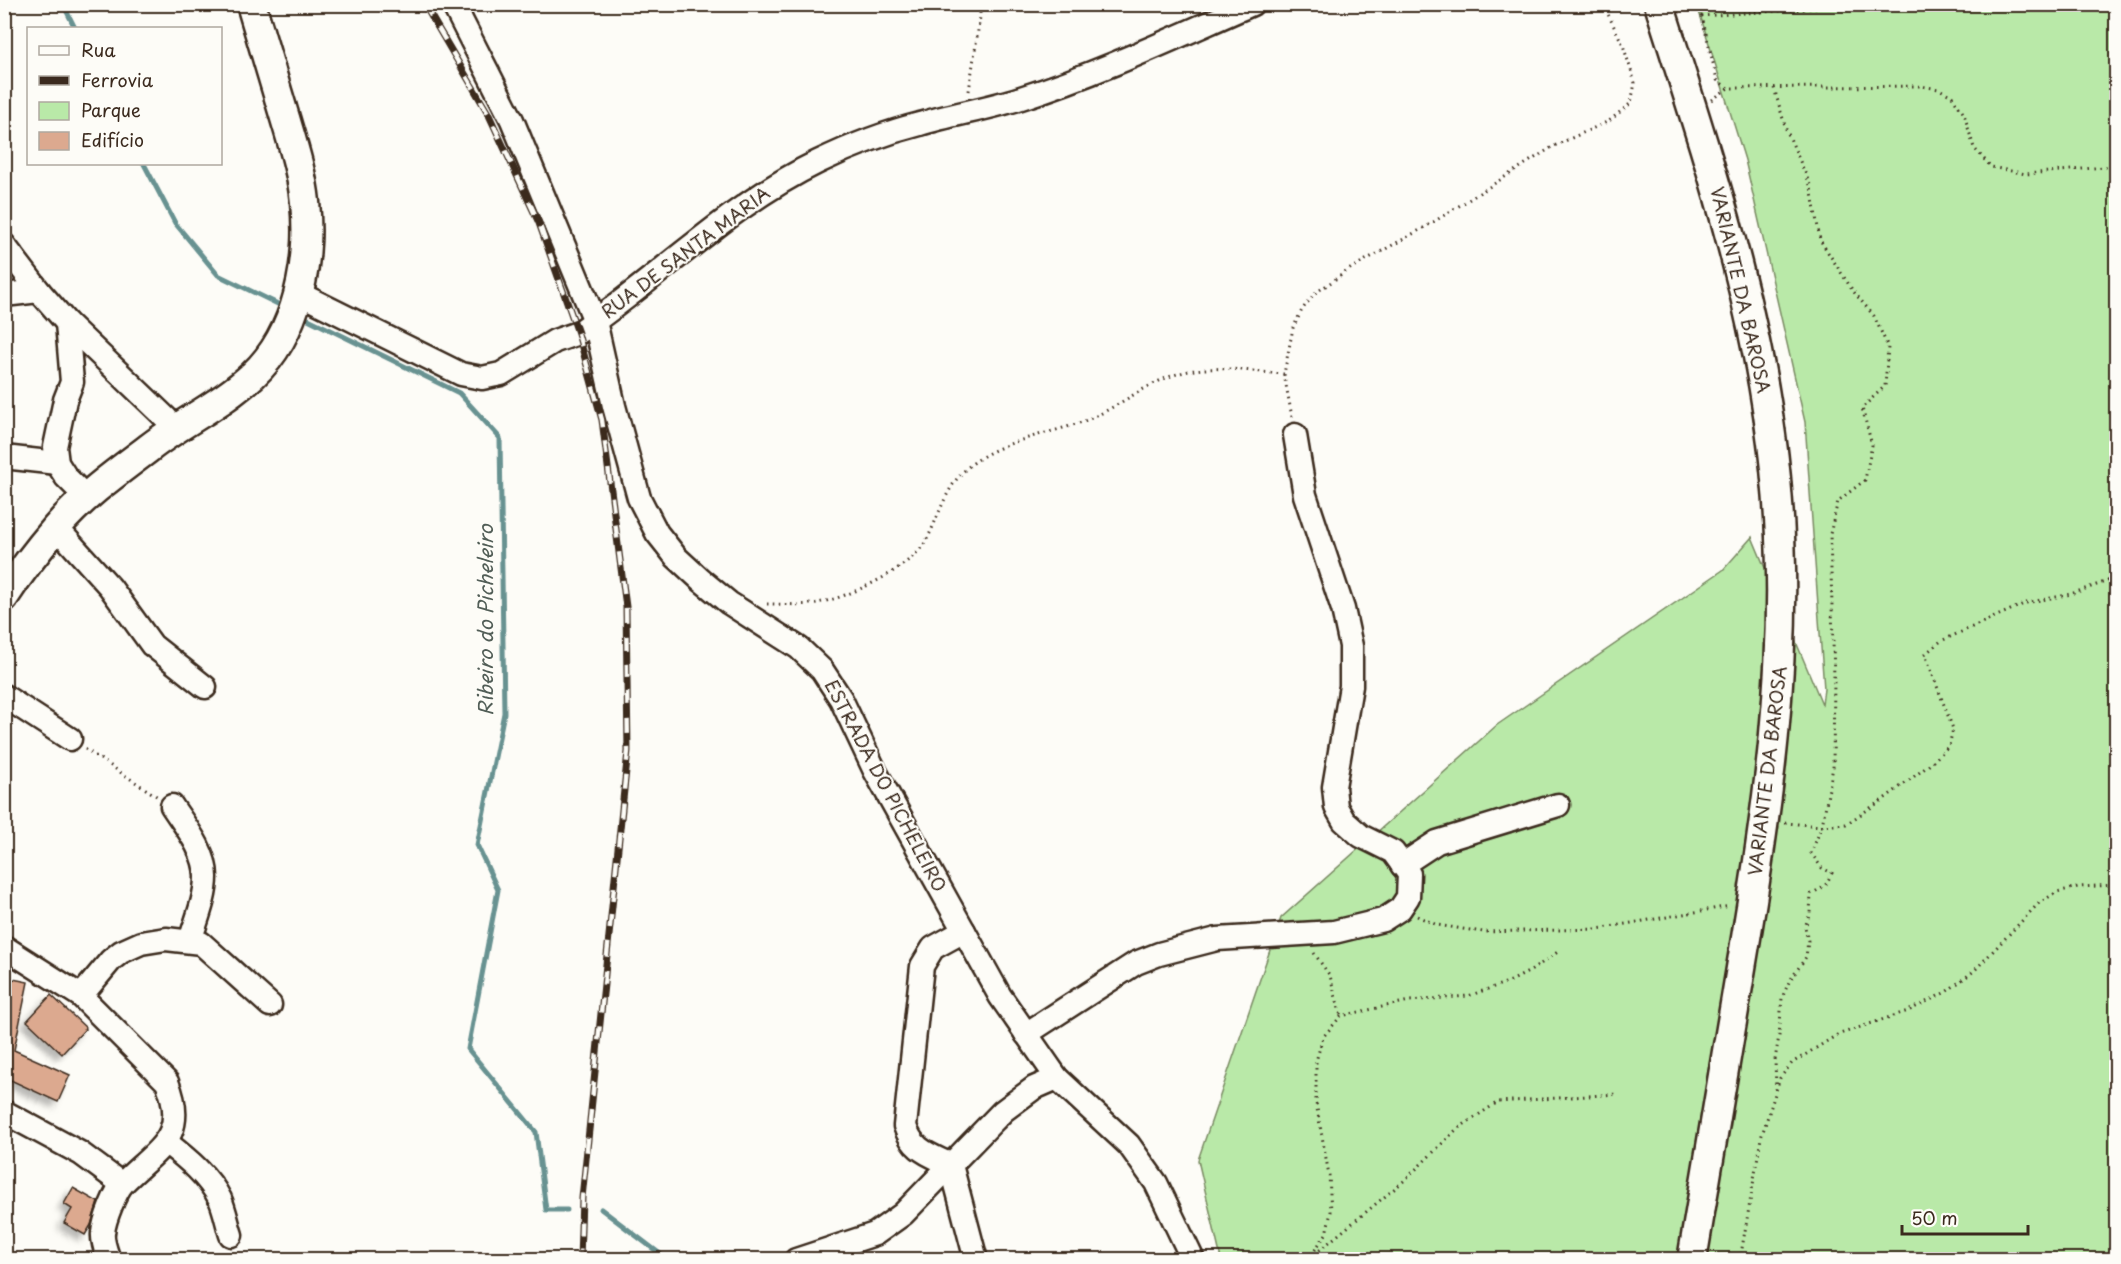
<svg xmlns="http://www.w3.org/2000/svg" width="2121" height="1264" font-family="'Playpen Sans',sans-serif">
	<defs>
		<filter id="shadow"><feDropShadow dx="-5.5" dy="5.5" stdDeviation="3" flood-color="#0004"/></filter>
	</defs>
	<rect width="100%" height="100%" fill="#fdfcf7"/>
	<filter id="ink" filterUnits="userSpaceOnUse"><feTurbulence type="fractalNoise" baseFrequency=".0167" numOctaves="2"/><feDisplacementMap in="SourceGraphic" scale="12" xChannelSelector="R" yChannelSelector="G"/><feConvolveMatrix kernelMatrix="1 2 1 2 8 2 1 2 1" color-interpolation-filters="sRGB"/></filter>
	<g filter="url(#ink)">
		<!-- green -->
		<polygon fill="#b9e9a8" stroke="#7a8a63" stroke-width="1.5" points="1697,5 2116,5 2116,1259 1221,1259 1198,1160 1281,918 1497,725 1723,570 1752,537 1822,704 1824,689 1805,422 1745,160"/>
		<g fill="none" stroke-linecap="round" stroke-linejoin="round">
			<!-- stream -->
			<g stroke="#689291" stroke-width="5">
				<polyline points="63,4 75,28"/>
				<polyline points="144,164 175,223 218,275 286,308"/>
				<polyline points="300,315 459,393 500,438 504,713 477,845 498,890 468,1049 536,1132 546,1210 567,1210"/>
				<polyline points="601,1209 668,1260"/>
			</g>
		</g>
		<!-- building -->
		<g fill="#dca98f" stroke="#3b2a1e" stroke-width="1.5" filter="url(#shadow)">
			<polygon points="13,979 28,982 14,1050 70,1075 58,1102 4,1077 4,1021"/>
			<polygon points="51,995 86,1028 62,1054 27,1021"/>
			<polygon points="73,1188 98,1202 91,1225 85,1235 64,1223 72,1209 64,1204"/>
		</g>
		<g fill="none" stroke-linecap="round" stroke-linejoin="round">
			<!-- minor casing -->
			<g stroke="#3b2a1e" stroke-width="27">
				<g id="minor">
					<polyline points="453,4 512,120 595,321 614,406 639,498 657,533 676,557 701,580 729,603 799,648 822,670 841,699 875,771 1000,996 1057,1078 1129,1145 1156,1183 1193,1260"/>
					<polyline points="4,245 39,291 67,323 166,418 174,431"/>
					<path d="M298,293L461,374L482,378L501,374L555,341L578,333C659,278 729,205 818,162C851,146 884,133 920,124C953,114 988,109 1021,98C1100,73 1176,37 1252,4"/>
					<polyline points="4,295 39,291"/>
					<polyline points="67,323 72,382 65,400 55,447 57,463 66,477 87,498"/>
					<polyline points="4,457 57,463"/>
					<polyline points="56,527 110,587 152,645 205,687"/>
					<polyline points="4,696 70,739"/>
					<path d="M172,806C185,826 206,851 206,877C206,898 196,921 190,941"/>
					<polyline points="1402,865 1437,842 1558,805"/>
					<path d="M964,931L933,948L922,966L905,1126C913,1151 929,1154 951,1165L976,1260"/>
					<path d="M4,947L81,996L167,1082C189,1136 158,1148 124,1182C116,1190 104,1220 103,1233C102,1241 106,1251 109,1260"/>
					<polyline points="81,996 111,960 121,952 141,943 166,939 201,943 270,1005"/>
					<polyline points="1026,1034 1136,963 1159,954 1217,939 1334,932 1383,920 1400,909 1408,897 1409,874 1393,852 1361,836 1344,821 1336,807 1334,787 1351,686 1351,646 1343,609 1305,495 1295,435"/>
					<polyline points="4,1112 80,1153 122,1184"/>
					<path d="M166,1142C186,1158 208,1175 220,1199C225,1210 227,1223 231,1235"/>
					<polyline points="796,1260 875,1234 903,1214 1003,1111 1034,1088 1057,1078"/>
				</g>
			</g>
			<!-- major casing -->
			<g stroke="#3b2a1e" stroke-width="33">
				<g id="major">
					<path d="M1659,4C1711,167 1766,331 1778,503C1790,660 1767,814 1741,968C1725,1065 1708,1162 1692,1260"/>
					<path d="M4,597C19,574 38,549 56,528C82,497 117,472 149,448C182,422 222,404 253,375C298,333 311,261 305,202C302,173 293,145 285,118C274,80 262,42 251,4"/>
				</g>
			</g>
			<!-- path -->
			<g stroke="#3b2a1e" stroke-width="3" stroke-dasharray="1.5 4.5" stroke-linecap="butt">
				<polyline points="1699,4 1717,80 1728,88"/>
				<polyline points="1701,16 1806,9 1837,4"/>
				<polyline points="1774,88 1786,129 1811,187 1820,240 1853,291 1874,316 1888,347 1885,386 1862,408 1872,445 1865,480 1838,501 1830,534 1834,678 1833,767 1822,826 1811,853 1822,868 1832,873 1825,886 1811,894 1810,913 1805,927 1808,941 1806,957 1789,982 1782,998 1779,1036 1775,1060 1776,1089"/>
				<polyline points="969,91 980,17 980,4"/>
				<polyline points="1712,100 1728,88 1920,86 1939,89 1952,96 1964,114 1974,148 1991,167 2026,174 2116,166"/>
				<polyline points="1292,417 1284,374 1293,328 1302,310 1314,294 1353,267 1427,226 1554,146 1609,121 1631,103 1635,83 1623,45 1603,4"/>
				<path d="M767,604C783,604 802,606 817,603C848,598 910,569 926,541C938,519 944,492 962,473C993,440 1047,436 1087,420C1121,406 1152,378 1189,371C1220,365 1253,372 1284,374"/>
				<polyline points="85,749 158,797"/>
				<polyline points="1785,823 1822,826 1846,824 1884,799 1928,766 1949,746 1953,729 1925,654 1941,641 2026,603 2071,594 2116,578"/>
				<polyline points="1417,916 1437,925 1483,932 1597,929 1730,906"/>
				<polyline points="1314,953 1330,976 1341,1016"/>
				<polyline points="1310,1258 1405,1180 1457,1129 1498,1102 1617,1094"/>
				<polyline points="1308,1260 1326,1234 1331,1212 1329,1175 1316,1103 1316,1061 1323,1037 1341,1016 1409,1001 1468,996 1511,981 1532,970 1559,951"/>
				<polyline points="1740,1260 1761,1138 1780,1078 1792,1063 1837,1035 1908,1011 1946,992 1974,971 2038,904 2057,892 2078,887 2116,885"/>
			</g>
			<!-- minor -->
			<use href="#minor" stroke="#fdfcf7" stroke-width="22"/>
			<!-- major -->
			<use href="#major" stroke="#fdfcf7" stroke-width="28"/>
			<!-- rail casing -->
			<g stroke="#3b2a1e" stroke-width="7">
				<polyline id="rail" points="424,4 488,113 539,223 578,333 602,420 626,607 628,751 582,1198 580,1260"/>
			</g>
			<!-- rail -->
			<use href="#rail" stroke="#fdfcf7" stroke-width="4.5" stroke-dasharray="14" stroke-linecap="butt"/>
		</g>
	</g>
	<g text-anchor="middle" stroke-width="4.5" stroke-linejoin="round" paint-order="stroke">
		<!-- street labels -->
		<g font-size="18" fill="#3b2a1e" stroke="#fdfcf7">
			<text transform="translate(686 253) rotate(-37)" y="6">RUA DE SANTA MARIA</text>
			<text transform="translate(1740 290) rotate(77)" y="6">VARIANTE DA BAROSA</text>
			<text transform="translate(1768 771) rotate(-83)" y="6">VARIANTE DA BAROSA</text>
			<text transform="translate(885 786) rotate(62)" y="6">ESTRADA DO PICHELEIRO</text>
		</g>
		<!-- water labels -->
		<g font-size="20" font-style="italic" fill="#525e57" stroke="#fdfcf7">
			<text transform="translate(486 620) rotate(-90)" y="7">Ribeiro do Picheleiro</text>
		</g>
	</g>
	<!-- margin -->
	<rect width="2121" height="1264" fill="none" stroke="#fdfcf7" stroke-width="24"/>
	<rect x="12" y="12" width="2097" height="1240" fill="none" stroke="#3b2a1e" stroke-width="2" filter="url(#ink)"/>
	<!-- legend -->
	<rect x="27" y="27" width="195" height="138" fill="#fdfcf7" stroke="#afa8a0" stroke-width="1.5"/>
	<rect x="39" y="46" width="30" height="9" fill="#fdfcf7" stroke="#afa8a0" stroke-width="1.5"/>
	<text x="81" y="57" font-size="18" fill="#3b2a1e">Rua</text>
	<rect x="39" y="76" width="30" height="9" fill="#3b2a1e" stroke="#afa8a0" stroke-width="1.5"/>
	<text x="81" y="87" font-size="18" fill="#3b2a1e">Ferrovia</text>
	<rect x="39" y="102" width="30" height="18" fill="#b9e9a8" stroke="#afa8a0" stroke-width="1.5"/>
	<text x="81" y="117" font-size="18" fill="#3b2a1e">Parque</text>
	<rect x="39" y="132" width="30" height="18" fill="#dca98f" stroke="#afa8a0" stroke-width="1.5"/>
	<text x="81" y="147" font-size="18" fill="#3b2a1e">Edifício</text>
	<!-- scale -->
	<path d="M1902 1225v9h126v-9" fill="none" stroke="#3b2a1e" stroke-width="3"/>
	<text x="1911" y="1225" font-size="18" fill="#3b2a1e" stroke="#fdfcf7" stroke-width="4.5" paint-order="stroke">50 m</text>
</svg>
